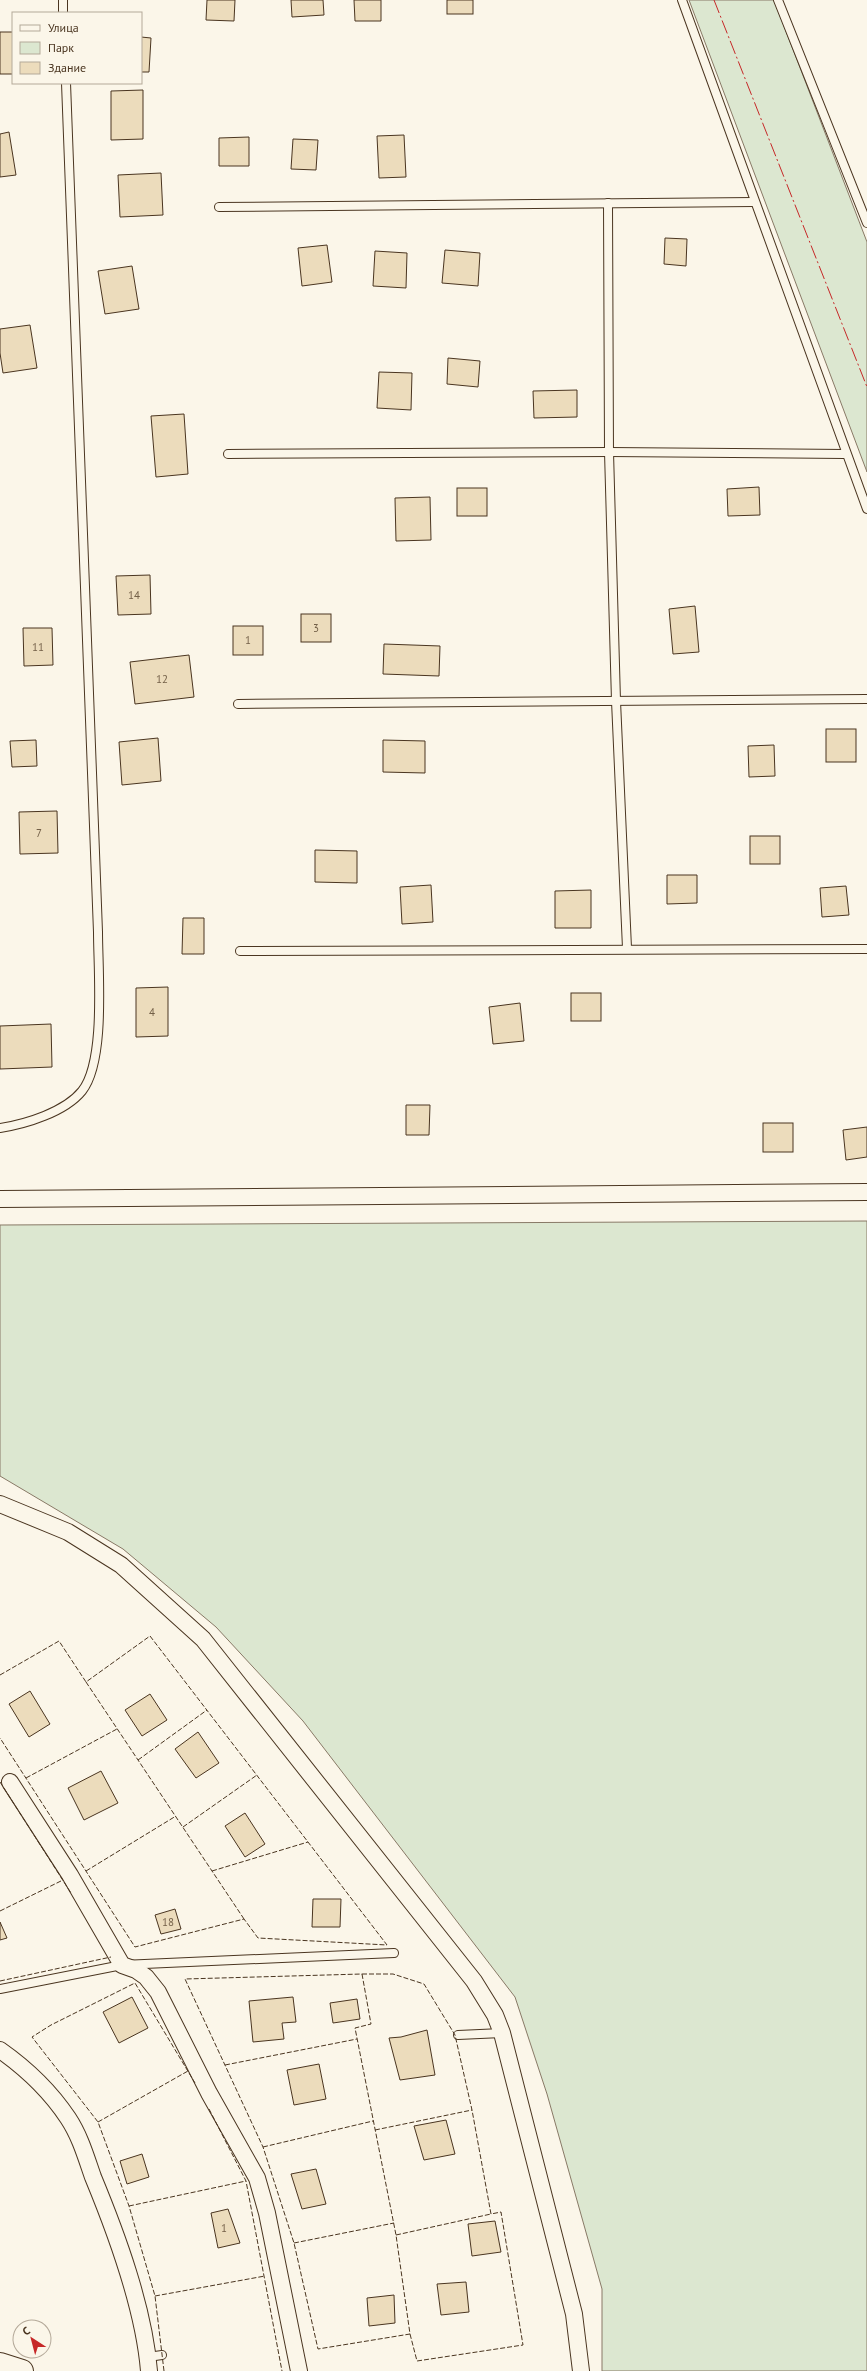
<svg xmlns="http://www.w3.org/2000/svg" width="867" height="2371" font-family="'PT Sans',sans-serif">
	<rect width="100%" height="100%" fill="#fbf6e9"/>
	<!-- green -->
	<g fill="#dce7d0" stroke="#887966">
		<polygon points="689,0 774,0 867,242 867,472"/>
		<polygon points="867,1221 867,2371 602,2371 602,2289 547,2094 515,1997 303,1721 216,1627 123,1549 0,1476 0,1225"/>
	</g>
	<!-- building -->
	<g fill="#ecdcbc" stroke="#4a3520">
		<polygon points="207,0 235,0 234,21 206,20"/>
		<polygon points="291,0 323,0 324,15 292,17"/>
		<polygon points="354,0 381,0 381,21 355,21"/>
		<rect x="447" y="0" width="26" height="14"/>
		<rect x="0" y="32" width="13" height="42"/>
		<polygon points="141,37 151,38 149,72 141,72"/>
		<polygon points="143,90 143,139 111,140 111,91"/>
		<polygon points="9,132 16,175 0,177 0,134"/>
		<polygon points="404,135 406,177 379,178 377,136"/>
		<polygon points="249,137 249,166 219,166 219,138"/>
		<polygon points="293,139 318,140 316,170 291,169"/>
		<polygon points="161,173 163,215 120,217 118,175"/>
		<polygon points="665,238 687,239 686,266 664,264"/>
		<polygon points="327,245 332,282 302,286 298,248"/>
		<polygon points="445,250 480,253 478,286 442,283"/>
		<polygon points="375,251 407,253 406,288 373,286"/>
		<polygon points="132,266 139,309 105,314 98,271"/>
		<polygon points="30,325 37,368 3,373 0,353 0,329"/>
		<polygon points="448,358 480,361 478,387 447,384"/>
		<polygon points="379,372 412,373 411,410 377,408"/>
		<polygon points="577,390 577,417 534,418 533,391"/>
		<polygon points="184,414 188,474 156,477 151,416"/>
		<polygon points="759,487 760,515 728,516 727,489"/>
		<rect x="457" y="488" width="30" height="28"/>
		<polygon points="430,497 431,540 396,541 395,498"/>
		<polygon points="150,575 151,614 118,615 116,576"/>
		<polygon points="695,606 699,652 673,654 669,609"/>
		<rect x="301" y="614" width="30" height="28"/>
		<rect x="233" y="626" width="30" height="29"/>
		<polygon points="23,628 52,628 53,665 24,666"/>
		<polygon points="384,644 440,646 439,676 383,674"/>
		<polygon points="189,655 194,697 135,704 130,662"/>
		<rect x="826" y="729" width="30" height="33"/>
		<polygon points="158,738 161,781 122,785 119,742"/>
		<polygon points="36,740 37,766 12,767 10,741"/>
		<polygon points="383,740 425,741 425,773 383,772"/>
		<polygon points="774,745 775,776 749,777 748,746"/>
		<polygon points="57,811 58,853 20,854 19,812"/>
		<rect x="750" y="836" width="30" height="28"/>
		<polygon points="315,850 357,851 357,883 315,882"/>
		<polygon points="667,875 697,875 697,903 667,904"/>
		<polygon points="431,885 433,922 402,924 400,887"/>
		<polygon points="846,886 849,915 822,917 820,888"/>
		<polygon points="591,890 591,928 555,928 555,891"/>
		<polygon points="183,918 204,918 204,954 182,954"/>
		<polygon points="168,987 168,1036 136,1037 136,988"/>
		<rect x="571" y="993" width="30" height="28"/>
		<polygon points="520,1003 524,1041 493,1044 489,1007"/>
		<polygon points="51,1024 52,1067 0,1069 0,1026"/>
		<polygon points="406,1105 430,1105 429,1135 406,1135"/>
		<rect x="763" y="1123" width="30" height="29"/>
		<polygon points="867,1127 867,1157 846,1160 843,1130"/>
		<polygon points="30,1691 50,1724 29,1737 9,1704"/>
		<polygon points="150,1694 167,1720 142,1736 125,1710"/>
		<polygon points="198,1732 219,1763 196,1778 175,1749"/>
		<polygon points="101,1771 118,1803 84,1820 68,1788"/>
		<polygon points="245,1813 265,1844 245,1857 225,1826"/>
		<polygon points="313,1899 341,1899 340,1927 312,1927"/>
		<polygon points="175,1909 181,1929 161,1934 155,1915"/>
		<polygon points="0,1922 7,1938 0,1940"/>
		<polygon points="132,1997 148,2028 119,2043 103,2012"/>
		<polygon points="293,1997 296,2022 282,2023 284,2039 253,2042 249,2001"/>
		<polygon points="357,1999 360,2019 333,2023 330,2003"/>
		<polygon points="427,2030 435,2075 400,2080 389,2038 401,2037"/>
		<polygon points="319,2064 326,2099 294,2105 287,2070"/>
		<polygon points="446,2120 455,2154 424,2160 414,2126"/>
		<polygon points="142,2154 149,2177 127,2184 120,2161"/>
		<polygon points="316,2169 326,2204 302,2209 291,2174"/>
		<polygon points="228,2209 240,2243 218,2248 211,2213"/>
		<polygon points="495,2221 501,2252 472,2256 468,2224"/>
		<polygon points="466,2282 469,2312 441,2315 437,2284"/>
		<polygon points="394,2295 395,2323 369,2326 367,2298"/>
	</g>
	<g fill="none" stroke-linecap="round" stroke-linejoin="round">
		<!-- lane casing -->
		<g stroke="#4a3520" stroke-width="10">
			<g id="lane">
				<polyline points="63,0 63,13"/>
				<polyline points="682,0 867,509"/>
				<polyline points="778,0 867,223"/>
				<polyline points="608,203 609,452 616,701 627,948"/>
				<polyline points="219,207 754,202"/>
				<polyline points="228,454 609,452 845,454"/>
				<polyline points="238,704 867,699"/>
				<polyline points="240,951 867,949"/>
				<path d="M0,1128C26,1124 65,1112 82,1091C106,1061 98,971 98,932L66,83"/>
				<polyline points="0,1989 122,1965 394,1953"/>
				<polyline points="458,2035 502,2033"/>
				<polyline points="148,2357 162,2355"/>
			</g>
		</g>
		<!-- street casing -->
		<g stroke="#4a3520" stroke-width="18">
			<g id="street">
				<polyline points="0,1199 867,1192"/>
				<polyline points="0,1504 68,1532 121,1565 203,1639 474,1981 495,2015 502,2033 574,2314 581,2371"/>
				<polyline points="10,1782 70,1875 122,1965 136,1970 146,1977 158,1992 209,2093 257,2178 267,2213 299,2371"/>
				<path d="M0,2050C27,2069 50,2091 68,2118C80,2136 86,2157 93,2177C117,2235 144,2308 149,2371"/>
			</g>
		</g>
		<!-- secondary casing -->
		<g stroke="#4a3520" stroke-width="24">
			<polyline id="secondary" points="0,2364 22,2371"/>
		</g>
		<!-- lane -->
		<use href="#lane" stroke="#fbf6e9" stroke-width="8"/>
		<!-- street -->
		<use href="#street" stroke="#fbf6e9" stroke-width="16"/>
		<!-- secondary -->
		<use href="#secondary" stroke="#fbf6e9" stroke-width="22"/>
		<!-- fence -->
		<g stroke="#4a3520" stroke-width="1" stroke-dasharray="5 2" stroke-linecap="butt">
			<polyline points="0,1675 59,1641 86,1682 150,1636 387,1945 258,1938 244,1919 135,1947 0,1738"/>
			<polyline points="86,1682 244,1919"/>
			<polyline points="138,1760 207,1710"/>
			<polyline points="26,1778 117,1729"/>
			<polyline points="0,1782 71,1893"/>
			<polyline points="183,1827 257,1775"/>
			<polyline points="86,1871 176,1816"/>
			<polyline points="212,1871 308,1842"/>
			<polyline points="0,1911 63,1880"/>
			<polygon points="362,1974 371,2024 355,2028 396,2235 410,2334 318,2349 294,2243 263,2147 185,1979"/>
			<polyline points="362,1974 393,1974 424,1984 455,2035 472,2110 491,2214 501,2212 523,2345 417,2361 410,2334"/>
			<polyline points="0,1981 111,1957"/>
			<polyline points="225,2065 357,2039"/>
			<polyline points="209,2109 246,2181 282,2371"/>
			<polyline points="98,2122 188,2071"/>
			<polyline points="375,2130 472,2110"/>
			<polyline points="263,2147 373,2121"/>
			<polyline points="129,2206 246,2181"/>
			<polyline points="396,2235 491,2214"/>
			<polyline points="294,2243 394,2223"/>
			<polyline points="155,2296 265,2276"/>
			<polyline points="164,2371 155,2296 129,2206 98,2122 32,2037 51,2025 135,1983 195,2083"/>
		</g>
		<!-- power -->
		<polyline stroke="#c62828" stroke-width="1" stroke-dasharray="14 3 2 3" stroke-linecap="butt" points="714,0 867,387"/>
	</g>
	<g text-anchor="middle" stroke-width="3" stroke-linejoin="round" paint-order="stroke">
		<!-- number labels -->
		<g font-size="11" fill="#725f47">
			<text x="134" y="599">14</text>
			<text x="316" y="632">3</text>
			<text x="248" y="644">1</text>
			<text x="38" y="651">11</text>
			<text x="162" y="683">12</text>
			<text x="39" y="837">7</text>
			<text x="152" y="1016">4</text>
			<text x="168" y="1926">18</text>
			<text x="224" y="2232">1</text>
		</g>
	</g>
	<!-- legend -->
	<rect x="12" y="12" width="130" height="72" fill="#fbf6e9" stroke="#b4a999"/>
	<rect x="20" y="25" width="20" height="6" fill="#fbf6e9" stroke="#b4a999"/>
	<text x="48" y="32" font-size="12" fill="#4a3520">Улица</text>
	<rect x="20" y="42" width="20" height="12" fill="#dce7d0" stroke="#b4a999"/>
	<text x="48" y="52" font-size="12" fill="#4a3520">Парк</text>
	<rect x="20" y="62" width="20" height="12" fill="#ecdcbc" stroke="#b4a999"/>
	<text x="48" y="72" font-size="12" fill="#4a3520">Здание</text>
	<!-- north arrow -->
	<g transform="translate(32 2339) rotate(324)"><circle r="19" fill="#fbf6e9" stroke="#b4a999"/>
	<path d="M0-3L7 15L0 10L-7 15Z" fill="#c62828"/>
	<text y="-6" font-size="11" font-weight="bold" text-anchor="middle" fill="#4a3520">С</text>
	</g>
</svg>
